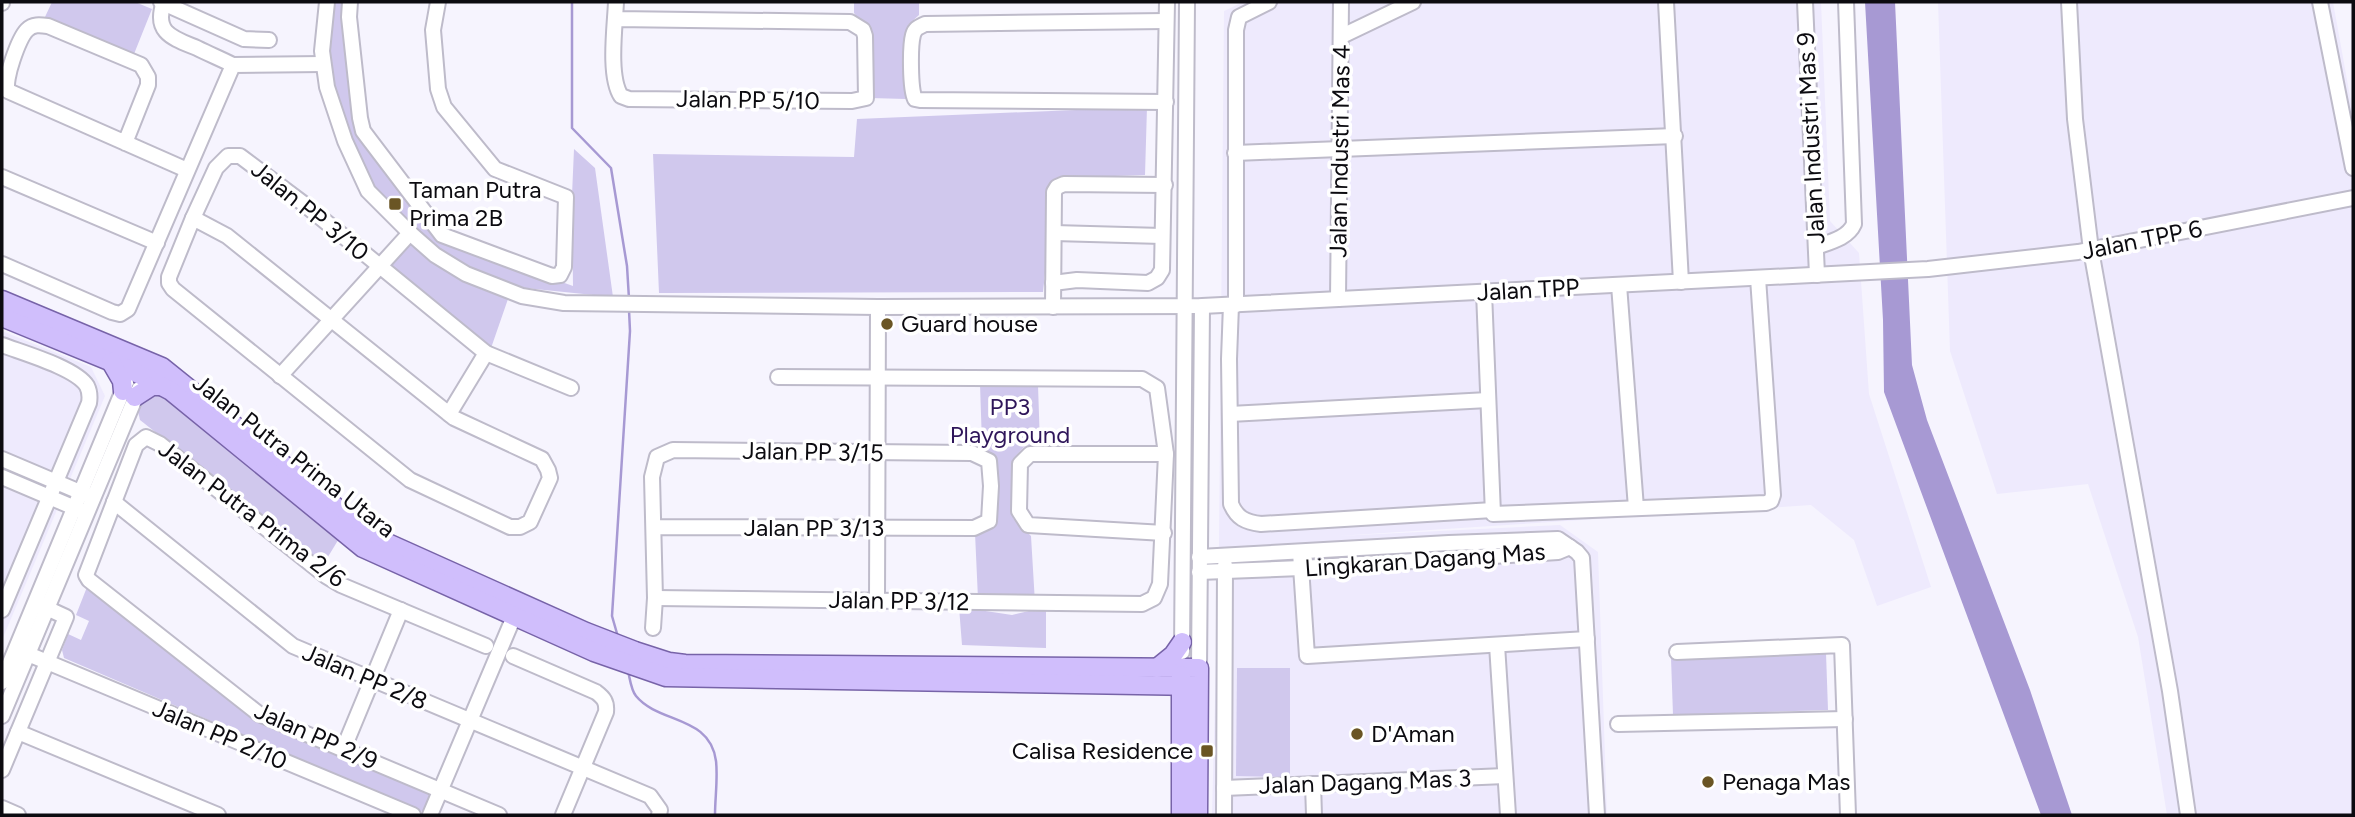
<svg xmlns="http://www.w3.org/2000/svg" width="2355" height="817" font-family="Figtree,sans-serif">
	<rect width="100%" height="100%" fill="#f6f4fe"/>
	<!-- built -->
	<g fill="#eeeafd">
		<polygon points="1243,2 1821,2 1830,221 1859,253 1869,394 1931,587 1877,606 1854,540 1811,505 1338,536 1560,525 1598,552 1607,815 1212,815 1219,544 1224,11"/>
		<polygon points="1938,2 2333,2 2353,113 2353,815 2167,815 2138,637 2088,484 1997,494 1950,351"/>
		<polygon points="2,331 91,367 105,396 2,640"/>
	</g>
	<!-- green -->
	<g fill="#d0c8ed">
		<polygon points="52,2 135,2 152,9 134,54 45,17"/>
		<polygon points="331,2 341,2 358,135 439,238 573,286 572,195 574,149 595,168 613,297 505,286 444,256 369,186 338,110 326,52"/>
		<polygon points="854,2 919,2 919,15 908,25 906,99 870,98 872,38 854,13"/>
		<polygon points="1147,107 1145,175 1055,178 1043,292 659,293 653,154 854,157 857,119"/>
		<path d="M407,241C437,268 471,287 508,299L490,351L384,266Z"/>
		<polygon points="980,384 1038,385 1040,445 1024,447 1014,458 1013,518 1031,536 1035,603 978,599 975,533 991,522 991,456 982,444"/>
		<polygon points="159,390 340,537 323,565 140,420 136,403"/>
		<polygon points="87,587 92,587 251,714 433,792 423,812 64,658 62,650 68,634 81,640 89,621 76,615"/>
		<polygon points="959,607 1012,615 1046,607 1046,648 962,645"/>
		<polygon points="1826,653 1828,710 1673,715 1671,658"/>
		<polygon points="1237,668 1290,668 1290,777 1236,776"/>
	</g>
	<!-- water -->
	<polygon fill="#a799d3" points="1865,2 1895,2 1912,365 1927,420 2030,690 2072,815 2041,815 1884,392 1883,320"/>
	<g fill="none" stroke-linecap="round" stroke-linejoin="round">
		<!-- stream -->
		<g stroke="#a799d3" stroke-width="2.5">
			<polyline points="572,2 572,128 611,168 627,266 629,299"/>
			<polyline points="618,637 612,616 630,331 629,310"/>
			<path d="M628,671C630,679 631,690 636,696C659,724 710,715 716,761C718,778 715,798 715,815"/>
		</g>
		<!-- minor casing -->
		<g stroke="#bebbca" stroke-width="18">
			<g id="minor">
				<polyline points="161,2 244,39 269,40"/>
				<path d="M164,2C153,33 173,38 197,48C209,54 221,59 233,65"/>
				<polyline points="327,2 322,51 327,87 345,141 368,191 410,233 435,255 466,274 522,296 564,303 878,307 1202,306 1928,269 2078,252 2353,198"/>
				<polyline points="350,2 349,17 360,118 363,131 369,139 442,235 552,276 560,275 564,267 566,197 495,169 444,107 438,89 433,30 438,2"/>
				<polyline points="1666,2 1681,282"/>
				<polyline points="1805,2 1817,275"/>
				<polyline points="2069,2 2075,119 2091,250 2170,691 2188,815"/>
				<polyline points="2320,2 2353,168"/>
				<polyline points="2,3 2,2"/>
				<path d="M616,19L850,22L863,30L865,36L866,98L852,101L629,99L621,96C608,76 615,26 616,2"/>
				<polyline points="1342,36 1413,2"/>
				<path d="M1166,102L920,100L915,99C910,89 910,46 913,35C915,28 919,27 925,24L1166,21"/>
				<path d="M125,143L148,85V77L141,65L48,26C40,25 33,24 27,30C19,38 3,81 8,91L187,170"/>
				<polyline points="1235,153 1675,136"/>
				<polyline points="2,177 157,243"/>
				<polygon points="193,218 227,236 454,418 542,459 548,470 550,478 530,522 520,527 510,527 410,480 173,289 169,283 169,277"/>
				<polyline points="193,218 216,168 228,156 240,156 304,204 486,353 571,388"/>
				<polyline points="1054,233 1162,236"/>
				<path d="M1816,247C1830,242 1848,238 1854,224L1846,2"/>
				<polyline points="2,264 112,312 120,314 128,309 233,65 323,64"/>
				<polyline points="1053,283 1077,280 1148,283 1157,278 1162,270 1167,2"/>
				<polyline points="1619,285 1636,508"/>
				<polyline points="1484,292 1493,514 1766,503 1771,501 1773,495 1758,278"/>
				<polyline points="1338,299 1341,2"/>
				<path d="M1231,305L1229,359L1231,504C1237,518 1245,522 1261,524L1493,510"/>
				<polyline points="1236,305 1236,30 1239,17 1269,2"/>
				<polyline points="1053,307 1054,192 1057,187 1064,184 1165,185"/>
				<path d="M2,345C23,353 76,368 87,386C90,392 90,397 89,403L2,610"/>
				<polyline points="280,376 410,233"/>
				<polyline points="449,414 486,353"/>
				<polyline points="1230,414 1488,400"/>
				<polyline points="2,459 87,495"/>
				<polyline points="2,477 82,511"/>
				<polyline points="114,502 293,646 650,796 660,810 659,815"/>
				<polyline points="1164,533 1028,525 1019,511 1020,464 1030,454 1166,454"/>
				<polyline points="1300,552 1307,656 1587,639"/>
				<polyline points="1199,557 1449,543 1558,539 1577,552 1582,558 1597,815"/>
				<polyline points="1199,572 1301,568 1558,552 1570,547"/>
				<polyline points="655,598 1142,604 1154,598 1160,584 1166,454 1157,388 1142,379 778,377"/>
				<polyline points="877,601 878,307"/>
				<polyline points="653,628 655,598 652,477 657,457 673,450 972,453 989,461 991,486 989,521 974,528 654,527"/>
				<polyline points="1497,645 1508,815"/>
				<polyline points="486,646 341,585 326,576 160,444 146,437 136,445 86,575 89,580 259,714 499,815"/>
				<polyline points="1182,652 1187,2"/>
				<polyline points="1677,652 1842,645 1848,815"/>
				<polyline points="28,654 413,815"/>
				<path d="M513,656L596,692C604,698 607,702 606,712L563,815"/>
				<polyline points="1199,668 1202,306"/>
				<polyline points="2,682 126,383"/>
				<polyline points="2,716 139,389"/>
				<polyline points="1618,724 1845,719"/>
				<polyline points="18,732 218,815"/>
				<polyline points="343,750 401,610"/>
				<polyline points="2,770 66,617 40,605"/>
				<polyline points="1313,784 1314,815"/>
				<polyline points="1224,788 1505,776"/>
				<polyline points="2,808 18,815"/>
				<polyline points="430,815 518,607"/>
				<polyline points="1224,815 1225,565"/>
			</g>
		</g>
		<!-- major casing -->
		<g stroke="#7763a8" stroke-width="21">
			<g id="major">
				<polyline points="2,300 162,367 372,536 586,632 635,651 669,662 685,664 1199,668 1198,815"/>
				<polyline points="2,317 131,370 171,391 363,548 594,652 666,677 1198,686"/>
				<polyline points="111,362 122,381 123,391"/>
				<polyline points="135,397 152,386 162,386"/>
				<polyline points="1157,668 1173,655 1182,642"/>
				<polyline points="1181,815 1181,675"/>
			</g>
		</g>
		<!-- minor -->
		<use href="#minor" stroke="#fff" stroke-width="14"/>
		<!-- major -->
		<use href="#major" stroke="#d0befc" stroke-width="18"/>
	</g>
	<!-- markers -->
	<g fill="#6a5524" stroke="#fff" stroke-width="2.5">
		<rect x="388" y="197" width="14" height="14" rx="3.5"/>
		<circle cx="887" cy="324" r="7"/>
		<circle cx="1357" cy="734" r="7"/>
		<rect x="1200" y="744" width="14" height="14" rx="3.5"/>
		<circle cx="1708" cy="782" r="7"/>
	</g>
	<g text-anchor="middle" stroke-width="7" stroke-linejoin="round" paint-order="stroke">
		<!-- street labels -->
		<g font-size="24" fill="#0c0b10" stroke="#fff">
			<text transform="translate(748 100) rotate(1)" y="8">Jalan PP 5/10</text>
			<text transform="translate(1811 138) rotate(-93)" y="8">Jalan Industri Mas 9</text>
			<text transform="translate(1340 151) rotate(-89)" y="8">Jalan Industri Mas 4</text>
			<text transform="translate(310 211) rotate(39)" y="8">Jalan PP 3/10</text>
			<text transform="translate(2142 240) rotate(-11)" y="8">Jalan TPP 6</text>
			<text transform="translate(1528 290) rotate(-3)" y="8">Jalan TPP</text>
			<text transform="translate(813 452) rotate(1)" y="8">Jalan PP 3/15</text>
			<text transform="translate(294 456) rotate(38)" y="8">Jalan Putra Prima Utara</text>
			<text transform="translate(252 514) rotate(37)" y="8">Jalan Putra Prima 2/6</text>
			<text x="814" y="536">Jalan PP 3/13</text>
			<text transform="translate(1425 560) rotate(-4)" y="8">Lingkaran Dagang Mas</text>
			<text transform="translate(899 601) rotate(1)" y="8">Jalan PP 3/12</text>
			<text transform="translate(365 677) rotate(23)" y="8">Jalan PP 2/8</text>
			<text transform="translate(220 735) rotate(23)" y="8">Jalan PP 2/10</text>
			<text transform="translate(316 736) rotate(24)" y="8">Jalan PP 2/9</text>
			<text transform="translate(1365 782) rotate(-2)" y="8">Jalan Dagang Mas 3</text>
		</g>
		<!-- poi labels -->
		<g font-size="24" fill="#0c0b10" stroke="#fff" text-anchor="start">
			<text x="409" y="198">Taman Putra<tspan x="409" dy="28">Prima 2B</tspan></text>
			<text x="901" y="332">Guard house</text>
			<text x="1371" y="742">D'Aman</text>
			<text x="1193" y="759" text-anchor="end">Calisa Residence</text>
			<text x="1722" y="790">Penaga Mas</text>
		</g>
		<!-- park labels -->
		<g font-size="24" fill="#2f165a" stroke="#fff">
			<text x="1010" y="415">PP3<tspan x="1010" dy="28">Playground</tspan></text>
		</g>
	</g>
	<!-- border -->
	<rect width="2355" height="817" fill="none" stroke="#0c0b10" stroke-width="7"/>
</svg>
